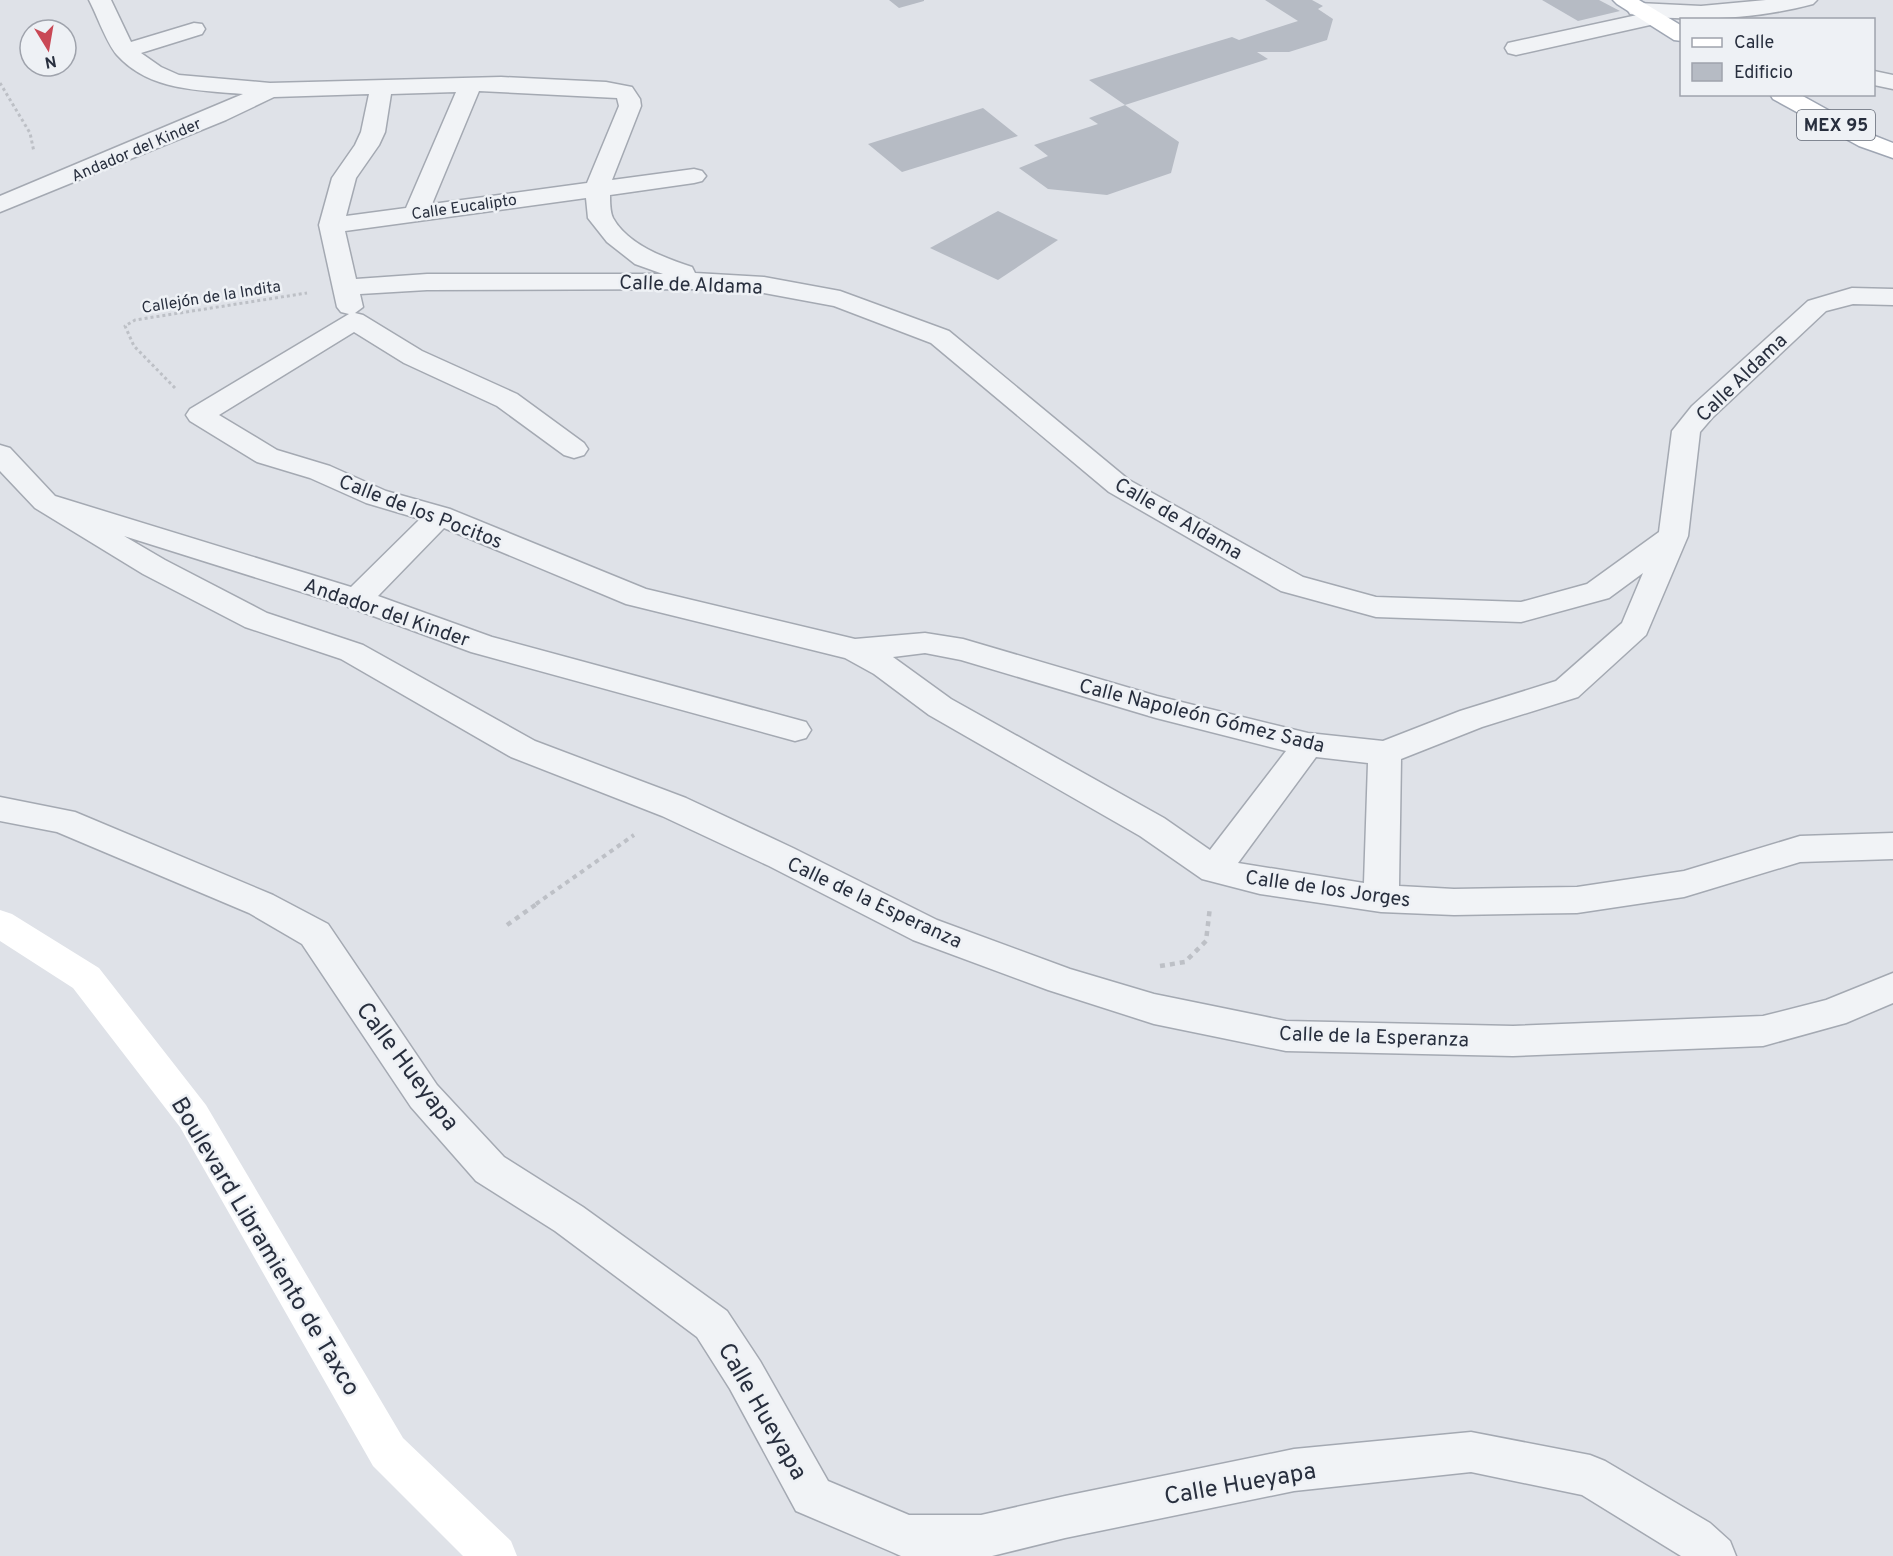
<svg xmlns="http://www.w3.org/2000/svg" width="1893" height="1556" font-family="Overpass,sans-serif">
	<rect width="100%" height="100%" fill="#dfe2e8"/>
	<!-- building -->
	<g fill="#b6bbc4">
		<polygon points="889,0 924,0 924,1 899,8"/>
		<polygon points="1265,0 1312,0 1323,6 1318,9 1333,19 1327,40 1289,52 1257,52 1268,59 1125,105 1179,142 1171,173 1107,195 1048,189 1019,168 1048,156 1034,145 1098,124 1089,118 1125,105 1089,80 1232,37 1239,40 1298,21"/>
		<polygon points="1542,0 1599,0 1620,11 1578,21"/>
		<polygon points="983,108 1018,136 902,172 868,144"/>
		<polygon points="998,211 1058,240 998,280 930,248"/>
	</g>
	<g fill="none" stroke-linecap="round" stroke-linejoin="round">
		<!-- minor casing -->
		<g stroke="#a4a9b2" stroke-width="3">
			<g id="minor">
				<path d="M89,0H111L131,42L194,23L202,24L205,29L202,34L141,53L161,67L179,75L270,83L501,77L606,82L632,87L640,99L641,106L612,180L694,169L702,171L706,176L702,181L694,183L610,195C610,201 610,212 613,218C628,245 665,258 692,267L695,273L764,277L840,291L949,331L1129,480L1303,577L1376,597L1521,602L1587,584L1659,532L1672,431L1692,406L1808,301L1852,288L1893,289V305L1853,304L1826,311L1712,418L1700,432L1688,536L1646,635L1578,697L1482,727L1401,759L1399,886L1454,889L1577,887L1684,871L1800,836L1893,833V859L1800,862L1684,897L1577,913L1454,915L1381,912L1260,894L1202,879L1140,836L929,715L874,674L845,658L626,604L444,528L378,596L492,637L806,722L811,730L806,738L795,741L471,652L346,606L124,536L165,560L267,613L363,645L535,741L686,798L793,848L937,920L1070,969L1154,994L1286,1021L1513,1026L1763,1016L1826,1000L1893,973V1003L1846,1023L1763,1046L1513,1056L1286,1051L1154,1024L1048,990L913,940L769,866L662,816L511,757L341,659L245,627L143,574L35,508L0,471V445L10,448L55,496L351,587L420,519L366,503L310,478L257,462L190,421L186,415L190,409L349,314L341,312L337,307L319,225L332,178L355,145L361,132L369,94L274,97L226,120L0,212V196L243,94C199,90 149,91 117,55C106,42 97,15 89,0ZM479,91L617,98L619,106L587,183L432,204ZM456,92L406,208L346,216L356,178L379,145L385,132L391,94ZM586,198L588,218L607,242L635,264L663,274H427L356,279L345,231ZM708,289L764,293L834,306L931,343L1109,492L1281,591L1376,617L1521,622L1609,598L1643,573L1622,623L1556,681L1460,711L1383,741L1308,733L1157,696L963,639L925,633L855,639L646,589L450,509L386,491L330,466L277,450L219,415L354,332L404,363L497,406L564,455L574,458L584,455L588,449L584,443L517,394L422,351L363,315L355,313L363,307L360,294L427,290ZM925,653L961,660L1156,718L1286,751L1210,850L1164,818L951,699L893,657ZM1316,757L1368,763L1364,883L1238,863Z"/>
				<polygon points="1651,12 1659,13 1662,18 1659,23 1516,55 1508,53 1505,48 1508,43"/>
				<polygon points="1874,71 1893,75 1893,89 1874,85"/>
				<polygon points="0,797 75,812 273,895 328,924 437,1085 504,1157 583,1207 727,1311 760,1361 828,1481 909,1515 981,1515 1065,1496 1294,1449 1471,1432 1590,1455 1605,1461 1710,1523 1730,1541 1736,1556 1681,1556 1582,1495 1471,1472 1294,1491 1065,1538 992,1556 901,1556 892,1552 796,1511 730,1389 697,1337 555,1231 476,1181 411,1107 302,944 249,913 57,832 0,821"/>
			</g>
		</g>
		<!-- tertiary casing -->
		<g stroke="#a4a9b2" stroke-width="3">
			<path id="tertiary" d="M1766,0H1817L1813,4C1757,19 1696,22 1638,15L1630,14L1627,9L1630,4L1638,3L1701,6Z"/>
		</g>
		<!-- primary casing -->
		<g stroke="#9fa6b3" stroke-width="3">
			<g id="primary">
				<polygon points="1613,0 1639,0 1682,26 1682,41 1674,40 1617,4"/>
				<polygon points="1770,94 1799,94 1875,136 1893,143 1893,158 1859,146 1773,99"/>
			</g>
		</g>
		<!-- path-far2 -->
		<g stroke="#bdc0c6" stroke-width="3" stroke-dasharray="3 3" stroke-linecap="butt">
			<polyline points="0,83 30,133 34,152"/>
			<polyline points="175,388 134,346 125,326 135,320 307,293"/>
		</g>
		<!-- path-far1 -->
		<polyline stroke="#bdc0c6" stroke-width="4" stroke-dasharray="4.5 4.5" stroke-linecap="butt" points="536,904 634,835"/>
		<!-- path -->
		<g stroke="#bdc0c6" stroke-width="4.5" stroke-dasharray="5 5" stroke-linecap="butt">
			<polyline points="507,925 538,903"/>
			<polyline points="1160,966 1185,962 1206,941 1210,907"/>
		</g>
		<!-- minor -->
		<use href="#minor" fill="#f1f3f6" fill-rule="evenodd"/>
		<!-- tertiary -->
		<use href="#tertiary" fill="#f1f3f6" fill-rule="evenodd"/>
		<!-- secondary -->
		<polygon fill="#fff" fill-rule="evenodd" points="0,910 12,914 99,968 206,1105 403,1438 511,1541 517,1556 463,1556 373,1466 180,1127 73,988 0,941"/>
		<!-- primary -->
		<use href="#primary" fill="#fff" fill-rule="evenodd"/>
	</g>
	<g text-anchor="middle" stroke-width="5" stroke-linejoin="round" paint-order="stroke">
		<!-- far-street labels -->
		<g font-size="16" fill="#282f3e" stroke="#eef1f5">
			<text transform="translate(136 149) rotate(-23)" y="6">Andador del Kinder</text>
			<text transform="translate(464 206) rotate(-8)" y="6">Calle Eucalipto</text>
			<text transform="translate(211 296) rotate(-9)" y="6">Callejón de la Indita</text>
		</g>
		<!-- shield labels -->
		<rect fill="#eef1f5" stroke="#636975" stroke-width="1.5" x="1797" y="110" width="78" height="30" rx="4.5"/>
		<g font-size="18" font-weight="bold" fill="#282f3e">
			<text x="1836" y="131">MEX 95</text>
		</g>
		<!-- street labels -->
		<g font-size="20" fill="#282f3e" stroke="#eef1f5">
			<text transform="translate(691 284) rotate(2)" y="7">Calle de Aldama</text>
			<text transform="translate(1741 377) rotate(-44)" y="7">Calle Aldama</text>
			<text transform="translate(421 511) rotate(21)" y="7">Calle de los Pocitos</text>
			<text transform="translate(1179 518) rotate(30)" y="7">Calle de Aldama</text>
			<text transform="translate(387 612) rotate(19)" y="7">Andador del Kinder</text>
			<text transform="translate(1202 715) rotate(14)" y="7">Calle Napoleón Gómez Sada</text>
			<text transform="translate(1328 888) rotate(8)" y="7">Calle de los Jorges</text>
			<text transform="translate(875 902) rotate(25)" y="7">Calle de la Esperanza</text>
			<text transform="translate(1374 1036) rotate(2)" y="7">Calle de la Esperanza</text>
		</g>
		<!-- near-street labels -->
		<g font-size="24" fill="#282f3e" stroke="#eef1f5">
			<text transform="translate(408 1066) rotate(53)" y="8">Calle Hueyapa</text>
			<text transform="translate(266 1246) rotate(59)" y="8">Boulevard Libramiento de Taxco</text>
			<text transform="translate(763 1411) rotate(60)" y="8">Calle Hueyapa</text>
			<text transform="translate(1240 1483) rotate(-10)" y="8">Calle Hueyapa</text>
		</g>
	</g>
	<!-- legend -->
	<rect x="1680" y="18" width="195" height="78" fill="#eef1f5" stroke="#9fa3ac" stroke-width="1.5"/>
	<rect x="1692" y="38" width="30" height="9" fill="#ffffff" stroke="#9fa3ac" stroke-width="1.5"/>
	<text x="1734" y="48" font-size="18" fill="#282f3e">Calle</text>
	<rect x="1692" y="63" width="30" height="18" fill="#b6bbc4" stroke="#9fa3ac" stroke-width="1.5"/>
	<text x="1734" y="78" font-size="18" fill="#282f3e">Edificio</text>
	<!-- north arrow -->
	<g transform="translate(48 48) rotate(169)"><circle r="28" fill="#eef1f5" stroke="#9fa3ac" stroke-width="1.5"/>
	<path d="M0-4.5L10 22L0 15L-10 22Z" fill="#c94855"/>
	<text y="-9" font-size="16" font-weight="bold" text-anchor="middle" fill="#282f3e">N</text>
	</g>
</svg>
